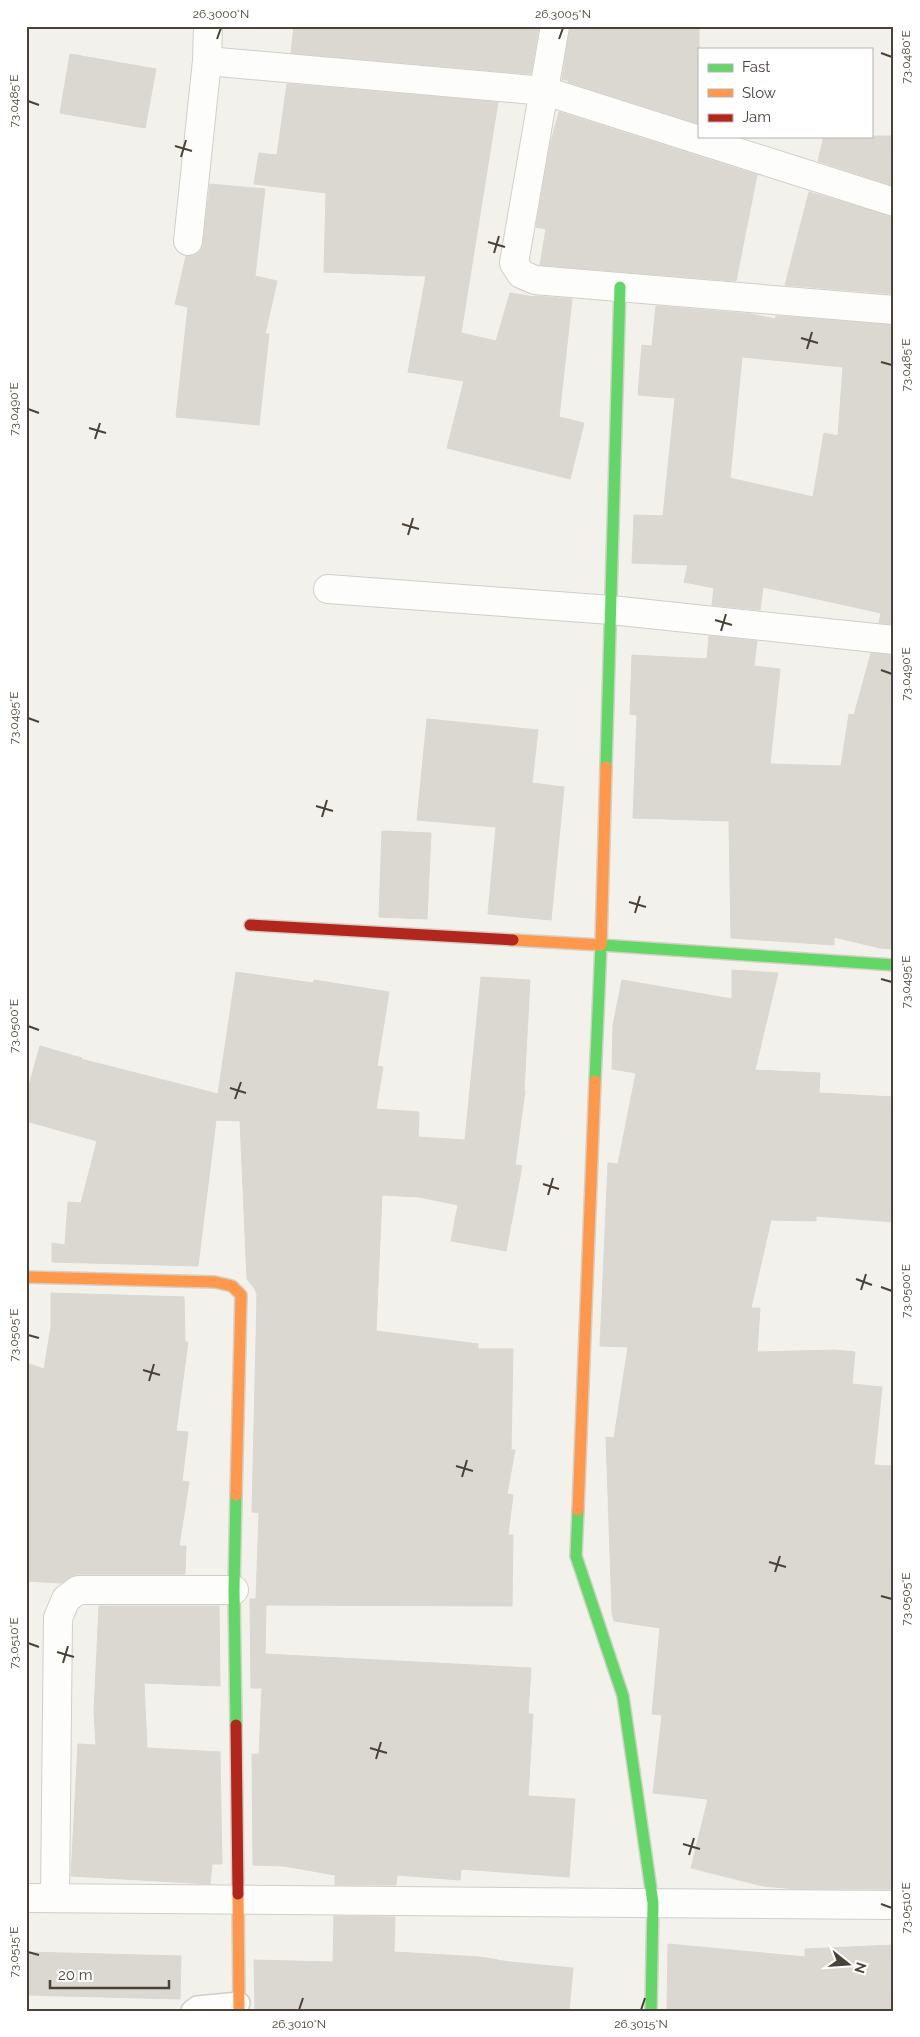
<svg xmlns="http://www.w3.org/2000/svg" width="920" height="2037" font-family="Raleway,sans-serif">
	<rect width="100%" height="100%" fill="#f3f1ec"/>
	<!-- building -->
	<g fill="#dbd8d2" stroke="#dbd8d1" fill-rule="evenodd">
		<polygon points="294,26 539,26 531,74 291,53"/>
		<polygon points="570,26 699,26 699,124 568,82 568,80 562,80"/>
		<polygon points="70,54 156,69 145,128 60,113"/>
		<polygon points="287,84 498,102 461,333 496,341 510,293 535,297 535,296 572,299 559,417 584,423 570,479 447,448 464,381 408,372 426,276 324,272 326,193 254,184 259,153 277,155"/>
		<polygon points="559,112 757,175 736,281 540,265 546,229 536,227 550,145"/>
		<polygon points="824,136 894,136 894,186 818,161"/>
		<polygon points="210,184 265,189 255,276 277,281 265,334 269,334 259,425 176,417 188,307 175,304 186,256 195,255 201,250 203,243"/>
		<polygon points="809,192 894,217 894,294 785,285"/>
		<path d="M656,306L751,314L775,319L776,316L894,325V624L879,623L881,613L763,587L760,610L712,605L714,588L684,582L688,565L632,563L634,515L663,516L675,398L638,395L642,345L652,346ZM742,357L843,367L838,436L824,433L813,497L730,478Z"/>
		<polygon points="709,636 757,641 754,666 780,669 770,764 841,766 849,714 854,715 871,653 894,655 894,949 880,948 834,937 834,945 731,938 729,821 633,818 637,715 630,714 632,655 707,659"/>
		<polygon points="427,719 538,730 532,783 564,787 551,920 488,914 496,827 417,820"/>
		<polygon points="382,831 431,833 427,919 379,917"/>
		<polygon points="732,970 778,973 755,1070 820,1073 819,1093 894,1097 894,1222 816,1216 816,1221 771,1220 751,1308 760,1308 757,1352 835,1350 855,1352 852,1384 882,1387 874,1465 894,1466 894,1889 797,1889 763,1886 691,1868 708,1799 653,1793 662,1715 652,1714 660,1628 614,1621 612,1613 606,1437 614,1438 628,1347 600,1346 608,1163 618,1164 636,1073 612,1069 613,1025 622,980 732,999"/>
		<polygon points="236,972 313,983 314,980 389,992 377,1066 383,1067 376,1109 419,1112 418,1137 465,1140 481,977 530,980 524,1091 525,1091 515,1165 522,1166 506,1251 451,1241 458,1205 419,1197 382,1195 376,1331 478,1344 478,1349 513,1349 511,1450 515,1450 507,1494 513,1495 508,1535 513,1535 512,1606 266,1605 265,1654 531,1668 528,1714 533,1714 528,1796 575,1799 569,1877 461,1869 460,1880 397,1875 396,1885 335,1885 335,1875 284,1866 253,1865 252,1754 259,1754 262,1688 251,1688 250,1599 256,1599 259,1513 252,1512 257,1295 255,1289 247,1279 240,1121 216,1120 198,1266 52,1262 52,1243 65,1245 68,1202 81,1203 97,1141 26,1121 26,1096 40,1046 82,1058 81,1059 218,1094"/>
		<polygon points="51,1293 184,1297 185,1342 188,1342 176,1431 188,1432 182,1481 189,1482 179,1546 186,1546 185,1574 78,1574 69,1578 61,1583 26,1581 26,1363 44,1369 51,1327"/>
		<polygon points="99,1606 219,1606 220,1686 144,1683 147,1748 220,1752 222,1864 212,1864 210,1884 71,1876 78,1744 96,1745 94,1711"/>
		<polygon points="334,1916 395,1917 394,1952 480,1957 509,1962 573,1968 569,2011 255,2011 254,1960 333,1962"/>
		<polygon points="668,1944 805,1957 805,1949 894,1945 894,2011 667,2011"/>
		<polygon points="26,1952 181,1956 180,1999 26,1995"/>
	</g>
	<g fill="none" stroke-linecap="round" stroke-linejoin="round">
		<!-- lane casing -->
		<g stroke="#d1cec9" stroke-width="24">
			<polyline id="lane" points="192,2011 197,2007 239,2003"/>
		</g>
		<!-- street casing -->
		<g stroke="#d1cec9" stroke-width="30">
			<g id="street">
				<polyline points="555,26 514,263 521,274 535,280 894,310"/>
				<polyline points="207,61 545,91 894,202"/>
				<polyline points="188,241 207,61 208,26"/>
				<polyline points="328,589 611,610 894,640"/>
				<polyline points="26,1898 894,1905"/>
				<polyline points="55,1898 58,1618 66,1599 78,1590 234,1590"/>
			</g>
		</g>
		<!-- fast casing -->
		<g stroke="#d4d0c4" stroke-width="14">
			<g id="fast">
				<polyline points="606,767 620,287"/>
				<polyline points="595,1081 601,945 894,965"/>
				<polyline points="578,1510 576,1556 623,1696 653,1903 651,2011"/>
				<polyline points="236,1725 234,1590 236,1495"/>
			</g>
		</g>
		<!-- slow casing -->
		<g stroke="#d4d0c4" stroke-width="14">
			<g id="slow">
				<polyline points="513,940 601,945 606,767"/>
				<polyline points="26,1277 215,1282 232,1286 241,1295 236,1495"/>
				<polyline points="578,1510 595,1081"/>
				<polyline points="238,1894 239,2011"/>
			</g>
		</g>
		<!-- jam casing -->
		<g stroke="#d4d0c4" stroke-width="14">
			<g id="jam">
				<polyline points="250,925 513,940"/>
				<polyline points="236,1725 238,1894"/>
			</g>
		</g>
		<!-- lane -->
		<use href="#lane" stroke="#fdfdfc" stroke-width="21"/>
		<!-- street -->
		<use href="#street" stroke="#fdfdfc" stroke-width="28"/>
		<!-- fast -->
		<use href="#fast" stroke="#63d668" stroke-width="11"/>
		<!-- slow -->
		<use href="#slow" stroke="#ff974d" stroke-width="11"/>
		<!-- jam -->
		<use href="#jam" stroke="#b3261e" stroke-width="11"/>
	</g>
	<!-- ticks -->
	<path fill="none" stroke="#4a4236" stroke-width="2" d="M217,39L221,28M559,39L563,28M881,53L892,57M28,101L39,105M175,146L192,151M181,157L186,140M488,242L505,247M494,253L499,236M801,338L818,343M807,349L812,332M881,362L892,365M28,409L39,413M89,428L106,433M95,439L100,423M402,524L419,529M408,535L413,518M715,620L732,625M721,631L726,614M881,670L892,674M28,718L39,722M316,806L333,811M322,817L327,800M629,902L646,907M635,913L640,896M881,979L892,982M28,1026L39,1030M230,1088L246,1093M235,1099L241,1082M543,1184L559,1189M548,1195L553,1178M856,1279L872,1285M881,1287L892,1291M861,1290L866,1274M28,1335L39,1338M143,1370L160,1375M149,1381L154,1364M456,1466L473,1471M462,1477L467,1460M769,1562L786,1567M775,1572L780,1556M881,1596L892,1599M28,1643L39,1647M57,1652L74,1657M63,1663L68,1646M370,1748L387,1753M376,1759L381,1742M683,1844L700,1849M689,1855L694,1838M881,1904L892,1908M28,1952L39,1955M299,2010L303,1998M641,2010L645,1998"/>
	<!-- border -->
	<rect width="920" height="2037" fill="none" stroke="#ffffff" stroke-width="55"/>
	<!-- legend -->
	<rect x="698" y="48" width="175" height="90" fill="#ffffff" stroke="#b7b3af"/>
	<rect x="708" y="64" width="25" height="8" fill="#63d668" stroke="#b7b3af"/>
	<text x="742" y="72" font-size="15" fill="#4a4236">Fast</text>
	<rect x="708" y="89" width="25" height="8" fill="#ff974d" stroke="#b7b3af"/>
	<text x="742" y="98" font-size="15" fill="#4a4236">Slow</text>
	<rect x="708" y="114" width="25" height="8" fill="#b3261e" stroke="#b7b3af"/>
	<text x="742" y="122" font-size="15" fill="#4a4236">Jam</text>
	<!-- north arrow -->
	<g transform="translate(848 1964) rotate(107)" stroke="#ffffff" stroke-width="4" paint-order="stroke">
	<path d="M0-4L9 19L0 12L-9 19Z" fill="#4a4236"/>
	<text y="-8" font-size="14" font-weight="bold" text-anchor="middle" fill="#4a4236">N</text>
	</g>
	<!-- scale -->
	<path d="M50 1980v8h119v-8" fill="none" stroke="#4a4236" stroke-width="2.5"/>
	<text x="58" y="1980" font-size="15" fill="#4a4236" stroke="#ffffff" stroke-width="4" paint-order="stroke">20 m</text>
	<rect x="28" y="28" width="864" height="1982" fill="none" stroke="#4a4236" stroke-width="2"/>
	<g font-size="12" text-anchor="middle" fill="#4a4236">
		<text x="221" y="18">26.3000°N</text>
		<text x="563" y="18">26.3005°N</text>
		<text transform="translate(906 57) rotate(-90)" y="4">73.0480°E</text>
		<text transform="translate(14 101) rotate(-90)" y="4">73.0485°E</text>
		<text transform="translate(906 365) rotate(-90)" y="4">73.0485°E</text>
		<text transform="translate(14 409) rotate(-90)" y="4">73.0490°E</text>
		<text transform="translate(906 674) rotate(-90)" y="4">73.0490°E</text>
		<text transform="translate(14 718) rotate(-90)" y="4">73.0495°E</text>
		<text transform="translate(906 982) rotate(-90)" y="4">73.0495°E</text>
		<text transform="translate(14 1026) rotate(-90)" y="4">73.0500°E</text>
		<text transform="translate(906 1291) rotate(-90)" y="4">73.0500°E</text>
		<text transform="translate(14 1335) rotate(-90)" y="4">73.0505°E</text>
		<text transform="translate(906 1599) rotate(-90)" y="4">73.0505°E</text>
		<text transform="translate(14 1643) rotate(-90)" y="4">73.0510°E</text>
		<text transform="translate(906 1908) rotate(-90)" y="4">73.0510°E</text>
		<text transform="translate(14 1952) rotate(-90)" y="4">73.0515°E</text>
		<text x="299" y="2028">26.3010°N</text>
		<text x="641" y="2028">26.3015°N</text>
	</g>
</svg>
